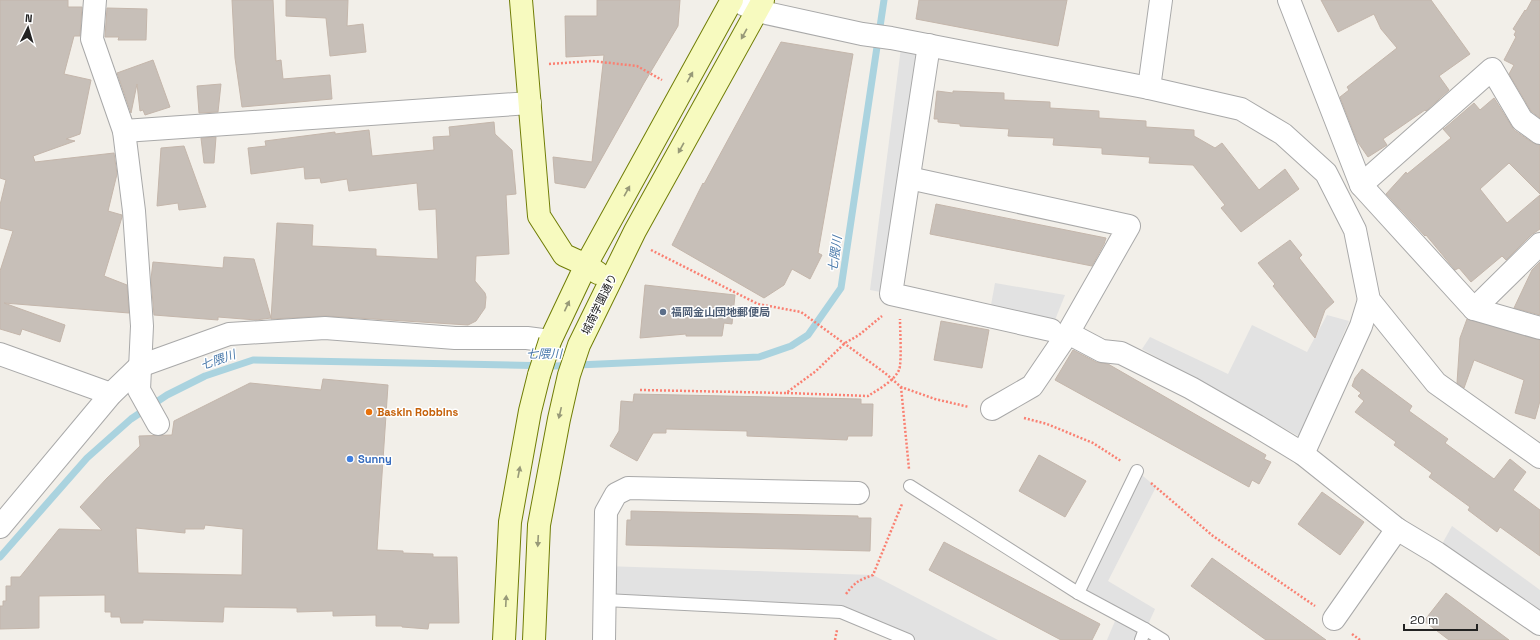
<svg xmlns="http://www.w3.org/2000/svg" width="1540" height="640" font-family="'Space Grotesk','Noto Sans JP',sans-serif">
	<rect width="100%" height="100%" fill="#f2efe9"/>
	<!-- parking -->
	<g fill="#e2e2e2">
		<polygon points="902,40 929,45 891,294 870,290"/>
		<polygon points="995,283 1065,295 1051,330 989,316"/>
		<polygon points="1327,315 1349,321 1300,437 1142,349 1150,337 1228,374 1252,325 1307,352"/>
		<polygon points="1137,471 1156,487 1108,581 1155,609 1141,640 1107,640 1118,614 1078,593"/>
		<polygon points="1452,526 1540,590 1540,624 1437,553"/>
		<polygon points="605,566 873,575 998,640 908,640 841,612 605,600"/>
	</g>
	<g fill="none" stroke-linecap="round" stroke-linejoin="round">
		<!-- stream -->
		<polyline stroke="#aad3df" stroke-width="7" points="0,557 87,458 131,419 167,395 205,376 253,360 555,366 759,357 791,346 808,335 841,288 884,0"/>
	</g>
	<!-- building -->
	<g fill="#c7bfb8" stroke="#c4b6ab" fill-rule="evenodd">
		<polygon points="0,0 68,0 68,7 82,7 80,36 74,36 64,74 91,80 80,134 66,139 75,141 33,156 35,162 114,153 117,174 108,211 122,215 122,217 104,276 127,285 129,313 4,303 65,325 60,342 22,329 20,335 0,329 0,271 13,231 0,228 0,205 6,180 0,178"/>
		<polygon points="232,0 273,0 276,61 281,60 283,79 330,75 332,99 242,107 235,58"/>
		<polygon points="286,0 348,0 347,26 363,24 366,52 330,56 326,18 286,16"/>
		<polygon points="597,0 680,0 678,26 644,83 585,188 555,183 553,157 592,162 604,55 566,57 565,16 597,16"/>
		<polygon points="919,0 1067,0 1058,46 916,19"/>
		<polygon points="1321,0 1431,0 1470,54 1439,76 1449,90 1426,111 1425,110 1383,139 1387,145 1368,157 1357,141 1340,97 1349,90 1347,87 1397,48 1381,29 1374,14 1338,32"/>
		<polygon points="1532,0 1540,0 1540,118 1531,111 1509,74 1514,65 1504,60 1516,37 1514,35 1516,31 1513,29 1525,10 1526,11"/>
		<polygon points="107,8 147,9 146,40 118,40 119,37 105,37"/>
		<polygon points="781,42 853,54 818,253 822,255 810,279 792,269 784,285 764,298 672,245 703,183 704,184"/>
		<polygon points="153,60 170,107 145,115 143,110 140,111 137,84 131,113 117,73"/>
		<polygon points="221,84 218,112 199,113 197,86"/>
		<polygon points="937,91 953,93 953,91 1004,93 1004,100 1050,102 1050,108 1099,111 1099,118 1146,121 1146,127 1194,130 1194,136 1215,148 1222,143 1259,190 1285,169 1299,189 1241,232 1221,208 1225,205 1193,165 1149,163 1150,157 1102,154 1102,148 1053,145 1054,138 1008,136 1009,129 960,126 960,124 938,122 938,119 934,119"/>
		<polygon points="1494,98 1514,130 1533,143 1540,145 1540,194 1509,163 1480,189 1507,223 1540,195 1540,229 1531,235 1506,260 1502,256 1471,282 1459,268 1455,270 1426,235 1425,236 1386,194 1406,172 1407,174 1451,138 1443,129 1445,128 1474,103 1480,110"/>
		<polygon points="494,122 495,134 512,150 516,194 506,195 509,254 476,256 475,281 485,293 486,297 485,308 476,321 468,325 326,316 271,319 277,223 313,225 312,246 376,249 376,256 438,259 436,209 419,210 417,183 349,191 347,179 321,183 320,178 305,179 304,167 251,174 248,148 266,146 265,141 335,132 335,134 369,130 372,156 434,150 433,137 450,136 449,127"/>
		<polygon points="216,137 214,163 204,163 201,138"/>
		<polygon points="184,146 206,207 179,210 178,203 157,206 161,148"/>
		<polygon points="936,204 1106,238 1104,244 1092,266 930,234"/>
		<polygon points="1290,240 1302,255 1299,258 1334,302 1325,310 1315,338 1273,286 1275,284 1258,263"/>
		<polygon points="224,257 254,259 271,318 256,320 218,317 218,320 154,315 151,279 153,262 223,268"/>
		<polygon points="1540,262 1540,315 1514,308 1532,270"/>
		<polygon points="645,285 735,295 732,324 724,323 722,336 686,336 686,334 640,338"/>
		<polygon points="1467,319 1540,340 1540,401 1535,419 1515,413 1524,380 1474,360 1464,388 1457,383 1460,338"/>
		<polygon points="941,321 989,330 982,368 934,360"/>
		<polygon points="1073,350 1096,362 1108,364 1266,455 1264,459 1271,462 1259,484 1252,480 1249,487 1055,380"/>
		<polygon points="1362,369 1412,406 1409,411 1448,439 1445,443 1494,479 1510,459 1526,472 1513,490 1540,510 1540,556 1500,527 1497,532 1468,510 1470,507 1429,477 1432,473 1394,445 1396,442 1355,412 1364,401 1358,396 1361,393 1352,386 1355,378"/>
		<path d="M323,379L388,385L377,550L403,551V553L433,554V557H457L459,623H429L428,629L402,627V626H376V615L333,616V611L297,612V608L224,607L223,622L143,620V623H121L120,617H111V612H105V595L39,596V628L0,629V606H3V601H6V586H11V577H20L59,529L102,530L80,507L107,478L140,446L139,436L172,435L174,421L250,383L321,390ZM205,525L243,529L242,575L138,573L136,528L185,533V529H204Z"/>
		<polygon points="634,394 861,399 861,404 873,404 872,436 848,436 847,440 747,436 747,431 666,429 666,433 653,433 637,461 610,446 619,431 621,401 633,402"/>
		<polygon points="1039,455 1086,481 1065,517 1019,491"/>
		<polygon points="1322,492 1364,522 1340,555 1298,524"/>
		<polygon points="631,511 858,516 858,518 871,518 870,551 626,545 627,520 631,520"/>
		<polygon points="944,542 1100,624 1092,640 1061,640 929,570"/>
		<polygon points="1212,558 1326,640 1266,640 1191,586"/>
		<polygon points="1446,593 1509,640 1449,640 1424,621"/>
	</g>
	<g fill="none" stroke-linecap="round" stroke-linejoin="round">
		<!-- lane casing -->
		<g stroke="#a9a9a9" stroke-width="14">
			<g id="lane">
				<polyline points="910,486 1078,593 1145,629 1141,640"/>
				<polyline points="1078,593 1137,471"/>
				<polyline points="605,600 841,612 908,640"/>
				<polyline points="1145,629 1163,640"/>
			</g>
		</g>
		<!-- street casing -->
		<g stroke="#a9a9a9" stroke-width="24">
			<g id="street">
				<polyline points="95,0 92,39 124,131 134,211 142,326 139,390 158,424"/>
				<polyline points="735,0 757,11 862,34 891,38 1149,88 1241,109 1283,134 1326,173 1355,230 1369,300 1436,383 1540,457"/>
				<polyline points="1289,0 1361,185 1474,309 1540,328"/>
				<polyline points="929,45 891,294 1051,330"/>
				<polyline points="1149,88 1161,0"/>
				<polyline points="124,131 530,103"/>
				<polyline points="909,178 1129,226 1068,333 1032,386 992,409"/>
				<polyline points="1361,185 1492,69 1522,120 1540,133"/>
				<polyline points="1474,309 1540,244"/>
				<polyline points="1068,333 1102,351 1121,353 1191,388 1257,426 1303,454 1397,529"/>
				<polyline points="0,354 111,394"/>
				<polyline points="1303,454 1361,326 1369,300"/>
				<polyline points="0,527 111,394 140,366 229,334 325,328 455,338 527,338 550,341"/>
				<polyline points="1334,619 1397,529 1437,553 1540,624"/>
				<polyline points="604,640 606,512 616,494 628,488 858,493"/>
			</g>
		</g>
		<!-- secondary casing -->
		<g stroke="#707d05" stroke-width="24">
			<g id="secondary">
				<polyline points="521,0 539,216 564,255 586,265 598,273"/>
				<polyline points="550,341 586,265 732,0"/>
				<polyline points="504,640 510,522 530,411 539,375"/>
				<polyline points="534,640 539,525 559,419 569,375 579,345 635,231 763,0"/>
			</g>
		</g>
		<!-- path -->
		<g stroke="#fa8072" stroke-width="2.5" stroke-dasharray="2 2" stroke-linecap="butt">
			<polyline points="549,64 592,61 637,66 662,80"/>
			<polyline points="651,250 758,304 801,312 885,373 901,387 935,399 969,407"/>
			<polyline points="901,387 909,469"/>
			<polyline points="640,390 786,393 816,371 845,343 859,335 882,316"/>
			<path d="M787,393L868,396C879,389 894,381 899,370C902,363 900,329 900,319"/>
			<polyline points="1024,418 1047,424 1093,443 1121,461"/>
			<polyline points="1151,483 1213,536 1315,606"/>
			<path d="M846,594C855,582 859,580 873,575L902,504"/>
			<polyline points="1352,634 1360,640"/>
			<polyline points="835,640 837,630"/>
		</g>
		<!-- lane -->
		<use href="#lane" stroke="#fff" stroke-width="12"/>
		<!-- street -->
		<use href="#street" stroke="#fff" stroke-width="22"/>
		<!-- secondary -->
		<use href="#secondary" stroke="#f7fabf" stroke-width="22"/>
		<!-- secondary-bridge casing -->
		<g stroke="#707d05" stroke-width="24" stroke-linecap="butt">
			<polyline id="secondary-bridge" points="539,375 550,341"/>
		</g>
		<!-- secondary-bridge -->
		<use href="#secondary-bridge" stroke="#f7fabf" stroke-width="22"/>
	</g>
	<!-- one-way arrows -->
	<defs><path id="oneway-solid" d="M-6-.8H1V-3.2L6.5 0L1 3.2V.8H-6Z"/></defs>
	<g fill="#979978">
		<use href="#oneway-solid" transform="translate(744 34) rotate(119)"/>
		<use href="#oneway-solid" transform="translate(690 77) rotate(-61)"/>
		<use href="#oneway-solid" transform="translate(681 148) rotate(119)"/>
		<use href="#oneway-solid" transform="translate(627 191) rotate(-61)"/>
		<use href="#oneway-solid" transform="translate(567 306) rotate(-65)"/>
		<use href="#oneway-solid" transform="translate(560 413) rotate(103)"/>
		<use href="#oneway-solid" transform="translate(519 472) rotate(-79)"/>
		<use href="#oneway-solid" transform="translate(538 541) rotate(93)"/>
		<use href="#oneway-solid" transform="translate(506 601) rotate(-87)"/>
	</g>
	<!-- markers -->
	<circle fill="#5c6f8a" stroke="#fff" stroke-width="1.5" cx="663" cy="312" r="4"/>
	<circle fill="#e8710a" stroke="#fff" stroke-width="1.5" cx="369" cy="412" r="4"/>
	<circle fill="#3f7fe0" stroke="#fff" stroke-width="1.5" cx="350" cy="459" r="4"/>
	<g text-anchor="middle" stroke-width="3" stroke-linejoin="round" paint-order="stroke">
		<!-- street labels -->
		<g font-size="11" fill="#222" stroke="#fff">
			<text transform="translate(599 304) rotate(-64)" y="4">城南学園通り</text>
		</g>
		<!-- service labels -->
		<g font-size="11" font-weight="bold" fill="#4e5e75" stroke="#fff" text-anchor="start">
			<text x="671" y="316">福岡金山団地郵便局</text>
		</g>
		<!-- food labels -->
		<g font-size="11" font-weight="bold" fill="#c56008" stroke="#fff" text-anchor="start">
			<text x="377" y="416">Baskin Robbins</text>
		</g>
		<!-- shop labels -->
		<g font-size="11" font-weight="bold" fill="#366cbe" stroke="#fff" text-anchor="start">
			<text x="358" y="463">Sunny</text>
		</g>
		<!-- water labels -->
		<g font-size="12" font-style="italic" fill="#4a7aab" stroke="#fff">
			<text transform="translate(835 254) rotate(-82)" y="4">七隈川</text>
			<text x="544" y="358">七隈川</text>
			<text transform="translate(218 360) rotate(-19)" y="4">七隈川</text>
		</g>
	</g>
	<!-- north arrow -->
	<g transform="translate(28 28) rotate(5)" stroke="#ffffff" stroke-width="3" paint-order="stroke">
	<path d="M0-3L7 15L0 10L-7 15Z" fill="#222222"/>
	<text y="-6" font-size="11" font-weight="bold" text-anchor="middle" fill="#222222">N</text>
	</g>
	<!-- scale -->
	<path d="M1404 624v6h73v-6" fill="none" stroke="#222222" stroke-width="2"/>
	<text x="1410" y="624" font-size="12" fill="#222222" stroke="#ffffff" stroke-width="3" paint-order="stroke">20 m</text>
</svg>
